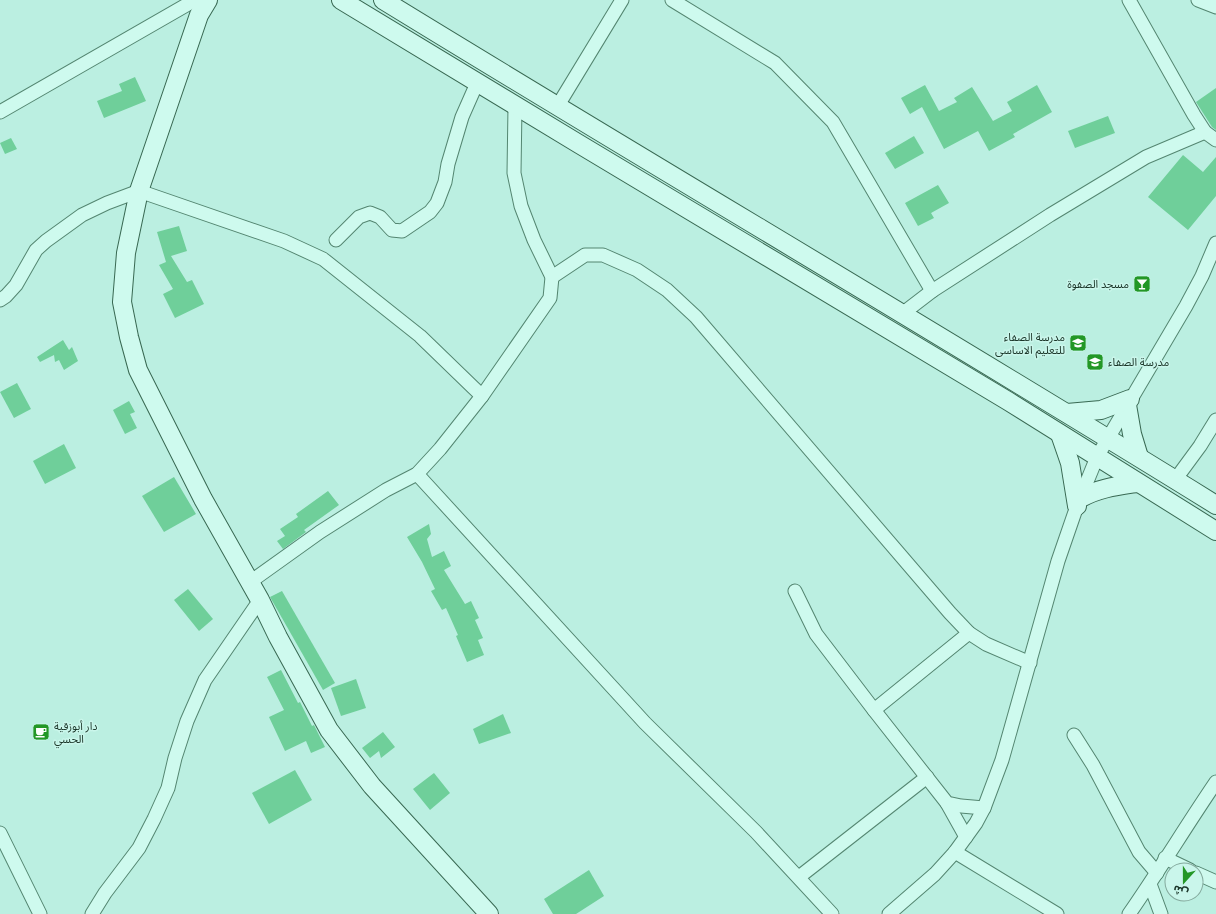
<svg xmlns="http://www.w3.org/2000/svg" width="1216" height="914" font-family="'Roboto Serif','Noto Sans Arabic',serif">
	<rect width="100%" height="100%" fill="#bbefe1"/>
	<!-- building -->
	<g fill="#6fcf9a">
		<polygon points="135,77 146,101 104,118 97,101 122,91 119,84"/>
		<polygon points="925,85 939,111 957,102 954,98 972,87 993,121 1012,111 1007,102 1037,85 1052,112 1013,134 1015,137 989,151 978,131 944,149 922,107 910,114 901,98"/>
		<polygon points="1216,88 1216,130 1212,127 1196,102"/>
		<polygon points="1108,116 1115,133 1075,148 1068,131"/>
		<polygon points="914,136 924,153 895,169 885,153"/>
		<polygon points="11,138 17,149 5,154 0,143"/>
		<polygon points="1183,155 1203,172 1216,157 1216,196 1188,230 1148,197"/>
		<polygon points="938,185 949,203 931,213 934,218 918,226 905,203"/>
		<polygon points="179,226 187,251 171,256 187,282 192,280 204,304 175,318 163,294 173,289 159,265 166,262 157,232"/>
		<polygon points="63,340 69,350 72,347 78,361 64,370 59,360 55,362 54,355 40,362 37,357"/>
		<polygon points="17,383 31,409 14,418 0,392"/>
		<polygon points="129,401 135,412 130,414 137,428 125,434 113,410"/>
		<polygon points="64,444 76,468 45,484 33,461"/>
		<polygon points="174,477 196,514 164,532 142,496"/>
		<polygon points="328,491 339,505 304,530 306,532 283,549 277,541 285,536 280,529 298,517 296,514"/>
		<polygon points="429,524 431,534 427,539 432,557 444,551 451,566 444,570 465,604 471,601 479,618 475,620 483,638 478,640 484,655 467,662 456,636 458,635 446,608 442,610 431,591 435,589 422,562 407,537"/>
		<polygon points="188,589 213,619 199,631 174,600"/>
		<polygon points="282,591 335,683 323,690 270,597"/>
		<polygon points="281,670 298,703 300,702 312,726 314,725 325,747 311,753 306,741 285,751 269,717 284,710 267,677"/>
		<polygon points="356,679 366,708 341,716 331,688"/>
		<polygon points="503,714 511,733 479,744 473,729"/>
		<polygon points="383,732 395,747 381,758 379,751 370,758 362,748"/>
		<polygon points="295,770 312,800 269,824 252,793"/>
		<polygon points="434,773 450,793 430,810 413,789"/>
		<polygon points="589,870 604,896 576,914 553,914 544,899"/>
	</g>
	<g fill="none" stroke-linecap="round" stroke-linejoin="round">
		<!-- street casing -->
		<g stroke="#548671" stroke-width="15">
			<g id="street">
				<polyline points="672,0 775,63 833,122 932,291"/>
				<polyline points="1129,0 1194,115 1205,132 1216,140"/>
				<polyline points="1198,0 1216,7"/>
				<polyline points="557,107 622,0"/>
				<polyline points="0,112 195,0"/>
				<polyline points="336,240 359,217 370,213 380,217 392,230 402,231 430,212 437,203 445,182 448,164 462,117 477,83"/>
				<polyline points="552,277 585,255 603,255 637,270 667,290 696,317 950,613 969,633 986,644 1030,663"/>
				<polyline points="0,300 6,296 16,285 36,250 46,241 82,215 107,203 139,191 284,241 323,259 420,336 482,396"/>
				<polyline points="902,314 932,291 1050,215 1146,157 1205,132"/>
				<polyline points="417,474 645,723 756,832 832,914"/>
				<polyline points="1175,480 1200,446 1216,420"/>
				<polyline points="250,582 320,532 386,490 417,474 440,449 482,396 550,298 552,277 534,240 521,206 514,173 515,106"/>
				<polyline points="795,591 816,634 874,710 947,803 961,806 984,808"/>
				<polyline points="874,710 969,633"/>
				<polyline points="1074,735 1093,765 1139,852 1157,873"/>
				<polyline points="947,803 966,837"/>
				<polyline points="0,833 40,914"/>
				<polyline points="955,852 1057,914"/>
				<polyline points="1165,858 1190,870"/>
				<polyline points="1196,873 1216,882"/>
				<polyline points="799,877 927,777"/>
				<polyline points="1150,884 1161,914"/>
				<polyline points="92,914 105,893 139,848 154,819 168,788 175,758 187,721 205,680 260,600"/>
				<polyline points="889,914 935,874 955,852 976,823 984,808 1002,760 1058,561 1077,506 1097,457 1186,306 1202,276 1216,243"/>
				<path d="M1129,914C1159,871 1186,826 1216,782"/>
			</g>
		</g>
		<!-- secondary casing -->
		<g stroke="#386852" stroke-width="20">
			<g id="secondary">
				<polyline points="208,0 199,15 139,191 126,253 122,302 129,337 138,370 203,499 260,600 278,637 329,730 372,786 489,914"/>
				<polyline points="341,0 579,144 1008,401 1216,531"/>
				<path d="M383,0C660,170 940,334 1216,505"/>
				<polyline points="1127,405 1132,434 1139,457"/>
				<polyline points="1067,413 1101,410 1130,399"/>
				<polyline points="1060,434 1070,463 1077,506"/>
				<path d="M1081,498C1099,488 1117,486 1137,483"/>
			</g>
		</g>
		<!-- street -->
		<use href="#street" stroke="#cefaee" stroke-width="13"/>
		<!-- secondary -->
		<use href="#secondary" stroke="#cefaee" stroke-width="18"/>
	</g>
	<!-- icons -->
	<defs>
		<g id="bar-square" transform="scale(0.9)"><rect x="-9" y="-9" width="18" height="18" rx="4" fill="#239726" stroke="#caf6eb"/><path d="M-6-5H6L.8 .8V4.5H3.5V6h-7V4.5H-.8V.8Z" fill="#fff"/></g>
		<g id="school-square" transform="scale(0.9)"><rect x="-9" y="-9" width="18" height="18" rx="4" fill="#239726" stroke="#caf6eb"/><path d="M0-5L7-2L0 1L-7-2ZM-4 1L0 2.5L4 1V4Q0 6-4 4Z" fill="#fff"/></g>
		<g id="cafe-square" transform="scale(0.9)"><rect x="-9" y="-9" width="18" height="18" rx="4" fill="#239726" stroke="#caf6eb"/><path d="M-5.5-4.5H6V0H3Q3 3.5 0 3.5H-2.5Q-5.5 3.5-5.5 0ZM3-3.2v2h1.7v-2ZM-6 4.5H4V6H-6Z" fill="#fff"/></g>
	</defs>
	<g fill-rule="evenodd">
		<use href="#bar-square" x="1142" y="284"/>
		<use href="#school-square" x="1078" y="343"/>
		<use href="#school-square" x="1095" y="362"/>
		<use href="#cafe-square" x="41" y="732"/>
	</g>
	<g text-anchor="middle" stroke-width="3" stroke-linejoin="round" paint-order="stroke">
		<!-- poi labels -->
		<g font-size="11" fill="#1a3528" stroke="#caf6eb" text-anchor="end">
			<text x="1129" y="288">مسجد الصفوة</text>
			<text x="1065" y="341">مدرسة الصفاء<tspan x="1065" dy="13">للتعليم الاساسى</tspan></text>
			<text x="1108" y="366" text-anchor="start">مدرسة الصفاء</text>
			<text x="54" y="730" text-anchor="start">دار أبوزقية<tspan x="54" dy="13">الحسي</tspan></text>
		</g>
	</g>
	<!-- north arrow -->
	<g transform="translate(1184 882) rotate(201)"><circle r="19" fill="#caf6eb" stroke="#84a99d"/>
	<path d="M0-3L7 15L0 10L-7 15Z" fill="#239726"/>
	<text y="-6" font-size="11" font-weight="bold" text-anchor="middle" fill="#1a3528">ش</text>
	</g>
</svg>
